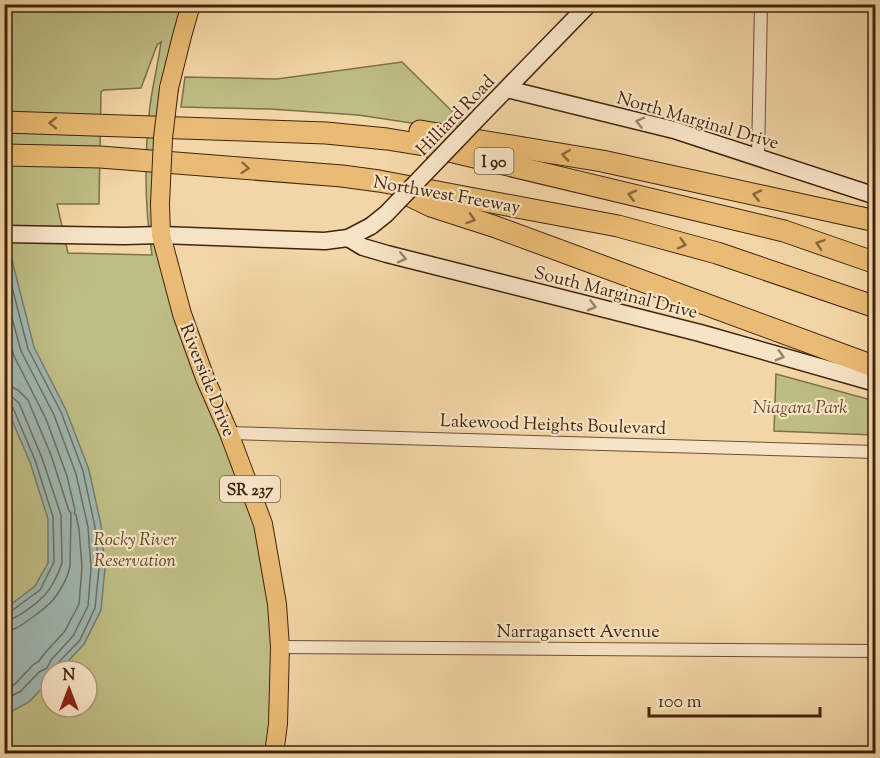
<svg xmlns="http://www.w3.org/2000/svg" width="880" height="758" font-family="'Sorts Mill Goudy',serif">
	<rect width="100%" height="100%" fill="#f3d6a7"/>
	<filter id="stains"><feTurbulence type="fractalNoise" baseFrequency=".00333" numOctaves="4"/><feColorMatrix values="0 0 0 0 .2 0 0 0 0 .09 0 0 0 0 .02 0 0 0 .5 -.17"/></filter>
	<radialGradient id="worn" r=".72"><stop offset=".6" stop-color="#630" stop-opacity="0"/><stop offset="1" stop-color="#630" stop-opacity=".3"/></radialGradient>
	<!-- green -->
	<g fill="#bebd85" stroke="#7f7049" stroke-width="1.5" fill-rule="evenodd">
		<path d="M4,5H192L165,112L168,260L268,524L276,705L269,753H5ZM161,42C158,66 151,90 149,115C144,162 145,208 152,255L68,253L57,204H99L101,92L104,90L141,88L157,45ZM51,671H87V707H51Z"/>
		<polygon points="402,62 464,123 458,130 358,115 270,109 181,107 185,77 277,79"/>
		<polygon points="776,374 875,401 875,435 774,431"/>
	</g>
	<!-- water -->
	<polygon fill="#9eb7b1" stroke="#787c6f" stroke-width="1.5" points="4,177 7,188 10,252 34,347 66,410 89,470 101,525 105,568 101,610 84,644 59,671 51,671 51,679 29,702 5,715 5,609 35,586 48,563 48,519 30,462 5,404"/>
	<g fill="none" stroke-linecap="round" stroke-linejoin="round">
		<!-- shore -->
		<g stroke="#6f6e5f" stroke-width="1.5">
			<polyline points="4,256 28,349 61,412 83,471 95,527 99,568 95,608 80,640 56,665 55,671"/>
			<polyline points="4,289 21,351 54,415 76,474 88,527 91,568 88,606 73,636 51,660 47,668 39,672 21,691 4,700"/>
			<polyline points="4,325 14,356 46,419 67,476 75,510 74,513 76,515 79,529 82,567 79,604 65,631 44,654 39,661 33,665 15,684 4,690"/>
			<path d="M4,387H12L18,390L28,400L51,455L69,511L71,513L70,566C68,577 60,591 53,600C47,607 22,626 14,629C10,630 9,630 4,630"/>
			<path d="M4,396L12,397L19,403L42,458L61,515L62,562C60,571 51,589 44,596C36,604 16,620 4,621"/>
			<polyline points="4,403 10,404 13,408 35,460 53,517 54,562 40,590 10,612 4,613"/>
		</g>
		<!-- minor casing -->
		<g stroke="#6d5034" stroke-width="14">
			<g id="minor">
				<polyline points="758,157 761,4"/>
				<polyline points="229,433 876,452"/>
				<polyline points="280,647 876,651"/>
			</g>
		</g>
		<!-- secondary casing -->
		<g stroke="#40240d" stroke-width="19">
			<g id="secondary">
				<polyline points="507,89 674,130 876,196"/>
				<polyline points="482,114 589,4"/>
				<polyline points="4,234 124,236 161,235 325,241 348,238 371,226"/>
				<polyline points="348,238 363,247 387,254 700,333 876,383"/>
			</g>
		</g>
		<!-- primary casing -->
		<g stroke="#40240d" stroke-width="20">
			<g id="primary">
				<polyline points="169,88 182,36 191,4"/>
				<polyline points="160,204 161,235 182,314 205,378 229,433 263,524 277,604 280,647 278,724 274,754"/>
			</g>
		</g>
		<!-- motorway casing -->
		<g stroke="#40240d" stroke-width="23">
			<g id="motorway">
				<polyline points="4,122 326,133 387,139 424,145 784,231 876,263"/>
				<polyline points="420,131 602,161 876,221"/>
				<polyline points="4,155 100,157 342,176 379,181 618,226 717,253 876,307"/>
				<polyline points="406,194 431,206 493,226 876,367"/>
			</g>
		</g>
		<!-- minor -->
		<use href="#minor" stroke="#f7e4c6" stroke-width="12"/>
		<!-- secondary -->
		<use href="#secondary" stroke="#f7e4c6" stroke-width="16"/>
		<!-- primary -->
		<use href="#primary" stroke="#eabb74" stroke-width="18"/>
		<!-- motorway -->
		<use href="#motorway" stroke="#eabb74" stroke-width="21"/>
		<!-- secondary-bridge casing -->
		<g stroke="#40240d" stroke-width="19" stroke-linecap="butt">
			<polyline id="secondary-bridge" points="371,226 386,214 482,114"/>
		</g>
		<!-- primary-bridge casing -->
		<g stroke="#40240d" stroke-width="20" stroke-linecap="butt">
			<polyline id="primary-bridge" points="160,204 163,138 169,88"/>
		</g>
		<!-- secondary-bridge -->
		<use href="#secondary-bridge" stroke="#f7e4c6" stroke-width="16"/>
		<!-- primary-bridge -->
		<use href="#primary-bridge" stroke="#eabb74" stroke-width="18"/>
	</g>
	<!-- one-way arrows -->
	<defs><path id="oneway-chevron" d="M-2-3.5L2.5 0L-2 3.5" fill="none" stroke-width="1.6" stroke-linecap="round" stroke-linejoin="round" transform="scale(1.5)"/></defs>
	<g stroke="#9c846a">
		<use href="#oneway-chevron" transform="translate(640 122) rotate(-166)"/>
		<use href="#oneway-chevron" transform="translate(402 258) rotate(13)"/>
		<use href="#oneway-chevron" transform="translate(592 306) rotate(14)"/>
		<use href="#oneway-chevron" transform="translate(780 356) rotate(16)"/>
	</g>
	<g stroke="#8c683b">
		<use href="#oneway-chevron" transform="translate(53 123) rotate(-179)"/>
		<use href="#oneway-chevron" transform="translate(566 155) rotate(-171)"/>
		<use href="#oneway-chevron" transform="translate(245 168) rotate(5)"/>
		<use href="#oneway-chevron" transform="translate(632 195) rotate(-166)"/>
		<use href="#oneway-chevron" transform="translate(757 195) rotate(-167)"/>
		<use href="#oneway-chevron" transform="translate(471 219) rotate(18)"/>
		<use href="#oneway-chevron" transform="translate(682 244) rotate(15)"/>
		<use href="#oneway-chevron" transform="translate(820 244) rotate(-161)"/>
	</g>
	<g text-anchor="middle" stroke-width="4.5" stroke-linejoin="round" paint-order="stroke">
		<!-- shield labels -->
		<g fill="#f7e4c6" stroke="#775e44" stroke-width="1.5">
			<rect x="474.5" y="148" width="39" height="26" rx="4.5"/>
			<rect x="220" y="476" width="60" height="26" rx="4.5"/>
		</g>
		<g font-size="16" font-weight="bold" fill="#40240d">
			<text x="494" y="167">I 90</text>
			<text x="250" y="495">SR 237</text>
		</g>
		<!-- street labels -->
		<g font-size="18" fill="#40240d" stroke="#f7e4c6">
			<text transform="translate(455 115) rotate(-46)" y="6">Hilliard Road</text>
			<text transform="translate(698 120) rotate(16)" y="6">North Marginal Drive</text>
			<text transform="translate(447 194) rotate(10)" y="6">Northwest Freeway</text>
			<text transform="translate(616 292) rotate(14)" y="6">South Marginal Drive</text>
			<text transform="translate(208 380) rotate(68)" y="6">Riverside Drive</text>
			<text transform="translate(553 424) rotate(2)" y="6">Lakewood Heights Boulevard</text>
			<text x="578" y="637">Narragansett Avenue</text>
		</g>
		<!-- park labels -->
		<g font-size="18" font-style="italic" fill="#604a2b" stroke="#f7e4c6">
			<text x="800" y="413">Niagara Park</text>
			<text x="135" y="545">Rocky River<tspan x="135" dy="21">Reservation</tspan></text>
		</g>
	</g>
	<!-- margin -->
	<rect width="880" height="758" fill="none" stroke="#f3d6a7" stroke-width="24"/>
	<rect x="6" y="6" width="868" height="746" fill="none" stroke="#40240d" stroke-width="3"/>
	<rect x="12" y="12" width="856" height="734" fill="none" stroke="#40240d" stroke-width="1.5"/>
	<!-- north arrow -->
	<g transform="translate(69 689)"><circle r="28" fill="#f7e4c6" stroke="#ae977c" stroke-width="1.5"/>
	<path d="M0-4.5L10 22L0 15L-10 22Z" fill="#8f2418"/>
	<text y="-9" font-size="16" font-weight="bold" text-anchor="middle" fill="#40240d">N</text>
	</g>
	<!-- scale -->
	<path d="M649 707v9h171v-9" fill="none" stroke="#40240d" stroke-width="3"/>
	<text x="658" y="707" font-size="18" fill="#40240d" stroke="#f7e4c6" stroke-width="4.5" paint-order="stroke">100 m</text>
	<rect width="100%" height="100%" filter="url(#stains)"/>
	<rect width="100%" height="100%" fill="url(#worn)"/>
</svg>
